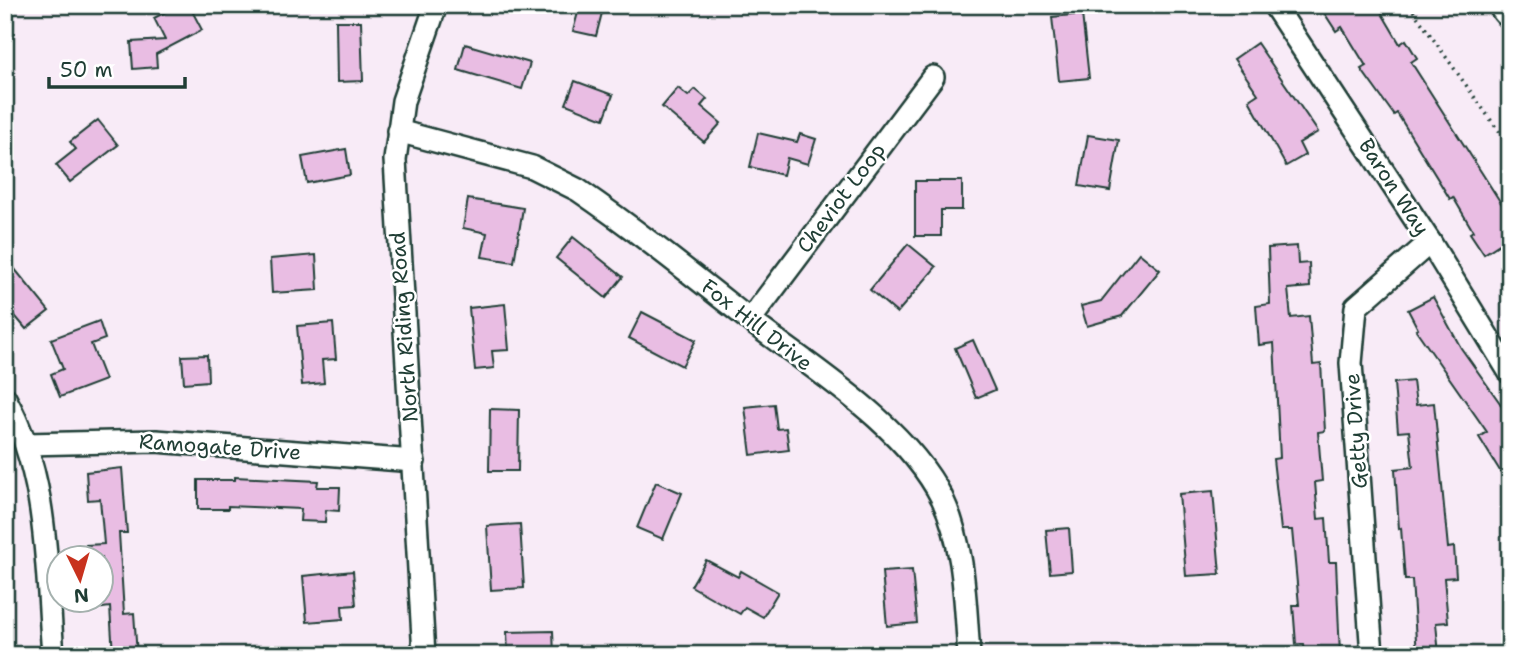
<svg xmlns="http://www.w3.org/2000/svg" width="1515" height="660" font-family="'Shantell Sans',sans-serif">
	<rect width="100%" height="100%" fill="#f8ebf7"/>
	<filter id="ink" filterUnits="userSpaceOnUse"><feTurbulence type="fractalNoise" baseFrequency=".0143" numOctaves="2"/><feDisplacementMap in="SourceGraphic" scale="14" xChannelSelector="R" yChannelSelector="G"/><feConvolveMatrix kernelMatrix="1 2 1 2 8 2 1 2 1" color-interpolation-filters="sRGB"/></filter>
	<g filter="url(#ink)">
		<!-- building -->
		<g fill="#e9bde3" stroke="#1f3d34" stroke-width="2">
			<polygon points="179,5 189,5 202,30 156,54 157,67 133,69 131,42 165,40 154,18"/>
			<polygon points="580,5 604,5 596,36 573,31"/>
			<polygon points="1332,5 1377,5 1400,44 1406,40 1417,58 1411,62 1510,217 1510,237 1484,254 1470,233 1473,231 1453,197 1450,199 1397,113 1394,115 1361,69 1366,66 1342,27 1336,31 1323,11"/>
			<polygon points="1082,14 1089,78 1059,81 1052,17"/>
			<polygon points="336,21 361,21 363,81 337,82"/>
			<polygon points="1257,43 1318,132 1299,143 1305,155 1286,166 1249,100 1258,94 1234,59"/>
			<polygon points="465,44 530,63 522,89 458,70"/>
			<polygon points="575,81 613,95 604,119 566,104"/>
			<polygon points="678,88 688,96 695,89 707,99 701,106 721,123 704,142 662,107"/>
			<polygon points="98,120 118,145 70,182 56,165 76,149 70,142"/>
			<polygon points="758,133 797,142 800,134 816,139 808,164 787,158 783,175 750,167"/>
			<polygon points="1088,135 1119,140 1110,191 1079,186"/>
			<polygon points="346,149 350,175 307,183 302,157"/>
			<polygon points="915,181 962,181 962,210 941,210 941,236 915,236"/>
			<polygon points="468,199 523,208 514,262 482,257 487,233 463,228"/>
			<polygon points="573,237 623,277 606,298 556,258"/>
			<polygon points="908,244 936,267 897,313 870,290"/>
			<polygon points="1297,246 1298,264 1309,263 1310,287 1288,289 1291,318 1309,316 1313,365 1321,364 1325,431 1318,432 1322,481 1315,482 1318,519 1326,518 1329,562 1336,562 1340,655 1305,655 1304,644 1296,644 1293,605 1299,605 1292,530 1281,530 1273,459 1280,458 1274,343 1259,345 1256,306 1270,304 1268,248"/>
			<polygon points="1139,253 1160,270 1122,316 1087,326 1081,306 1101,301"/>
			<polygon points="316,255 318,290 272,293 270,259"/>
			<polygon points="5,257 49,311 26,329 5,304"/>
			<polygon points="1433,297 1461,348 1500,403 1510,423 1510,487 1479,437 1487,432 1416,330 1418,329 1408,310"/>
			<polygon points="505,304 509,350 492,351 494,368 475,370 469,308"/>
			<polygon points="642,312 696,340 682,366 629,338"/>
			<polygon points="99,321 105,339 91,344 105,380 60,397 51,374 63,369 51,339"/>
			<polygon points="333,323 336,359 322,360 324,383 302,385 297,326"/>
			<polygon points="973,340 995,390 976,398 955,348"/>
			<polygon points="207,355 208,381 184,383 182,356"/>
			<polygon points="1413,381 1416,405 1434,403 1448,548 1454,547 1456,577 1444,578 1448,622 1436,623 1439,655 1417,655 1412,580 1405,580 1401,528 1399,529 1395,469 1413,467 1409,431 1398,432 1394,383"/>
			<polygon points="774,404 777,429 786,428 789,450 751,455 745,407"/>
			<polygon points="490,409 519,410 518,471 489,471"/>
			<polygon points="122,468 127,533 119,533 124,614 134,613 137,655 113,655 110,607 102,608 102,558 87,558 86,545 104,544 100,499 88,500 86,472"/>
			<polygon points="235,477 318,481 317,487 340,487 339,511 326,510 325,522 300,521 301,509 228,506 228,509 198,509 198,480 235,480"/>
			<polygon points="656,482 682,493 663,539 637,528"/>
			<polygon points="1213,491 1220,574 1186,576 1179,494"/>
			<polygon points="520,524 524,588 491,590 487,526"/>
			<polygon points="1069,528 1072,571 1050,573 1046,530"/>
			<polygon points="706,560 738,577 741,571 778,592 763,617 745,607 740,614 691,586"/>
			<polygon points="912,570 917,623 887,626 882,572"/>
			<polygon points="353,571 356,605 342,606 343,619 307,622 303,576"/>
			<polygon points="553,631 554,655 508,655 507,632"/>
		</g>
		<g fill="none" stroke-linecap="round" stroke-linejoin="round">
			<!-- minor casing -->
			<g stroke="#1f3d34" stroke-width="26">
				<g id="minor">
					<polyline points="1274,5 1430,242 1510,373"/>
					<path d="M398,131L532,167L578,190C638,231 695,277 752,322C816,371 905,425 942,498C965,546 965,603 969,655"/>
					<polyline points="750,320 933,77"/>
					<path d="M5,398C49,477 46,567 53,655"/>
					<polyline points="26,444 156,441 414,461"/>
					<polyline points="424,655 395,160 403,101 436,5"/>
					<polyline points="1372,655 1351,363 1356,307 1430,242"/>
				</g>
			</g>
			<!-- trunk casing -->
			<g stroke="#1f3d34" stroke-width="40">
				<polyline id="trunk" points="1507,5 1510,9"/>
			</g>
			<!-- path -->
			<polyline stroke="#1f3d34" stroke-width="3.5" stroke-dasharray="2 5" stroke-linecap="butt" points="1409,5 1510,147"/>
			<!-- minor -->
			<use href="#minor" stroke="#fff" stroke-width="21"/>
			<!-- trunk -->
			<use href="#trunk" stroke="#fff" stroke-width="35"/>
		</g>
	</g>
	<g text-anchor="middle" stroke-width="5" stroke-linejoin="round" paint-order="stroke">
		<!-- street labels -->
		<g font-size="21" fill="#1f3d34" stroke="#fff">
			<text transform="translate(1394 187) rotate(57)" y="7">Baron Way</text>
			<text transform="translate(841 198) rotate(-53)" y="7">Cheviot Loop</text>
			<text transform="translate(757 325) rotate(38)" y="7">Fox Hill Drive</text>
			<text transform="translate(404 327) rotate(-94)" y="7">North Riding Road</text>
			<text transform="translate(1356 431) rotate(-94)" y="7">Getty Drive</text>
			<text transform="translate(220 447) rotate(4)" y="7">Ramogate Drive</text>
		</g>
	</g>
	<!-- margin -->
	<rect width="1515" height="660" fill="none" stroke="#fff" stroke-width="28"/>
	<rect x="14" y="14" width="1487" height="632" fill="none" stroke="#1f3d34" stroke-width="2.5" filter="url(#ink)"/>
	<!-- north arrow -->
	<g transform="translate(80 579) rotate(175)"><circle r="33" fill="#ffffff" stroke="#a5b1ae" stroke-width="2"/>
	<path d="M0-5L12 26L0 18L-12 26Z" fill="#c8321e"/>
	<text y="-10" font-size="19" font-weight="bold" text-anchor="middle" fill="#1f3d34">N</text>
	</g>
	<!-- scale -->
	<path d="M49 77v10h136v-10" fill="none" stroke="#1f3d34" stroke-width="3.5"/>
	<text x="60" y="77" font-size="21" fill="#1f3d34" stroke="#ffffff" stroke-width="5" paint-order="stroke">50 m</text>
</svg>
